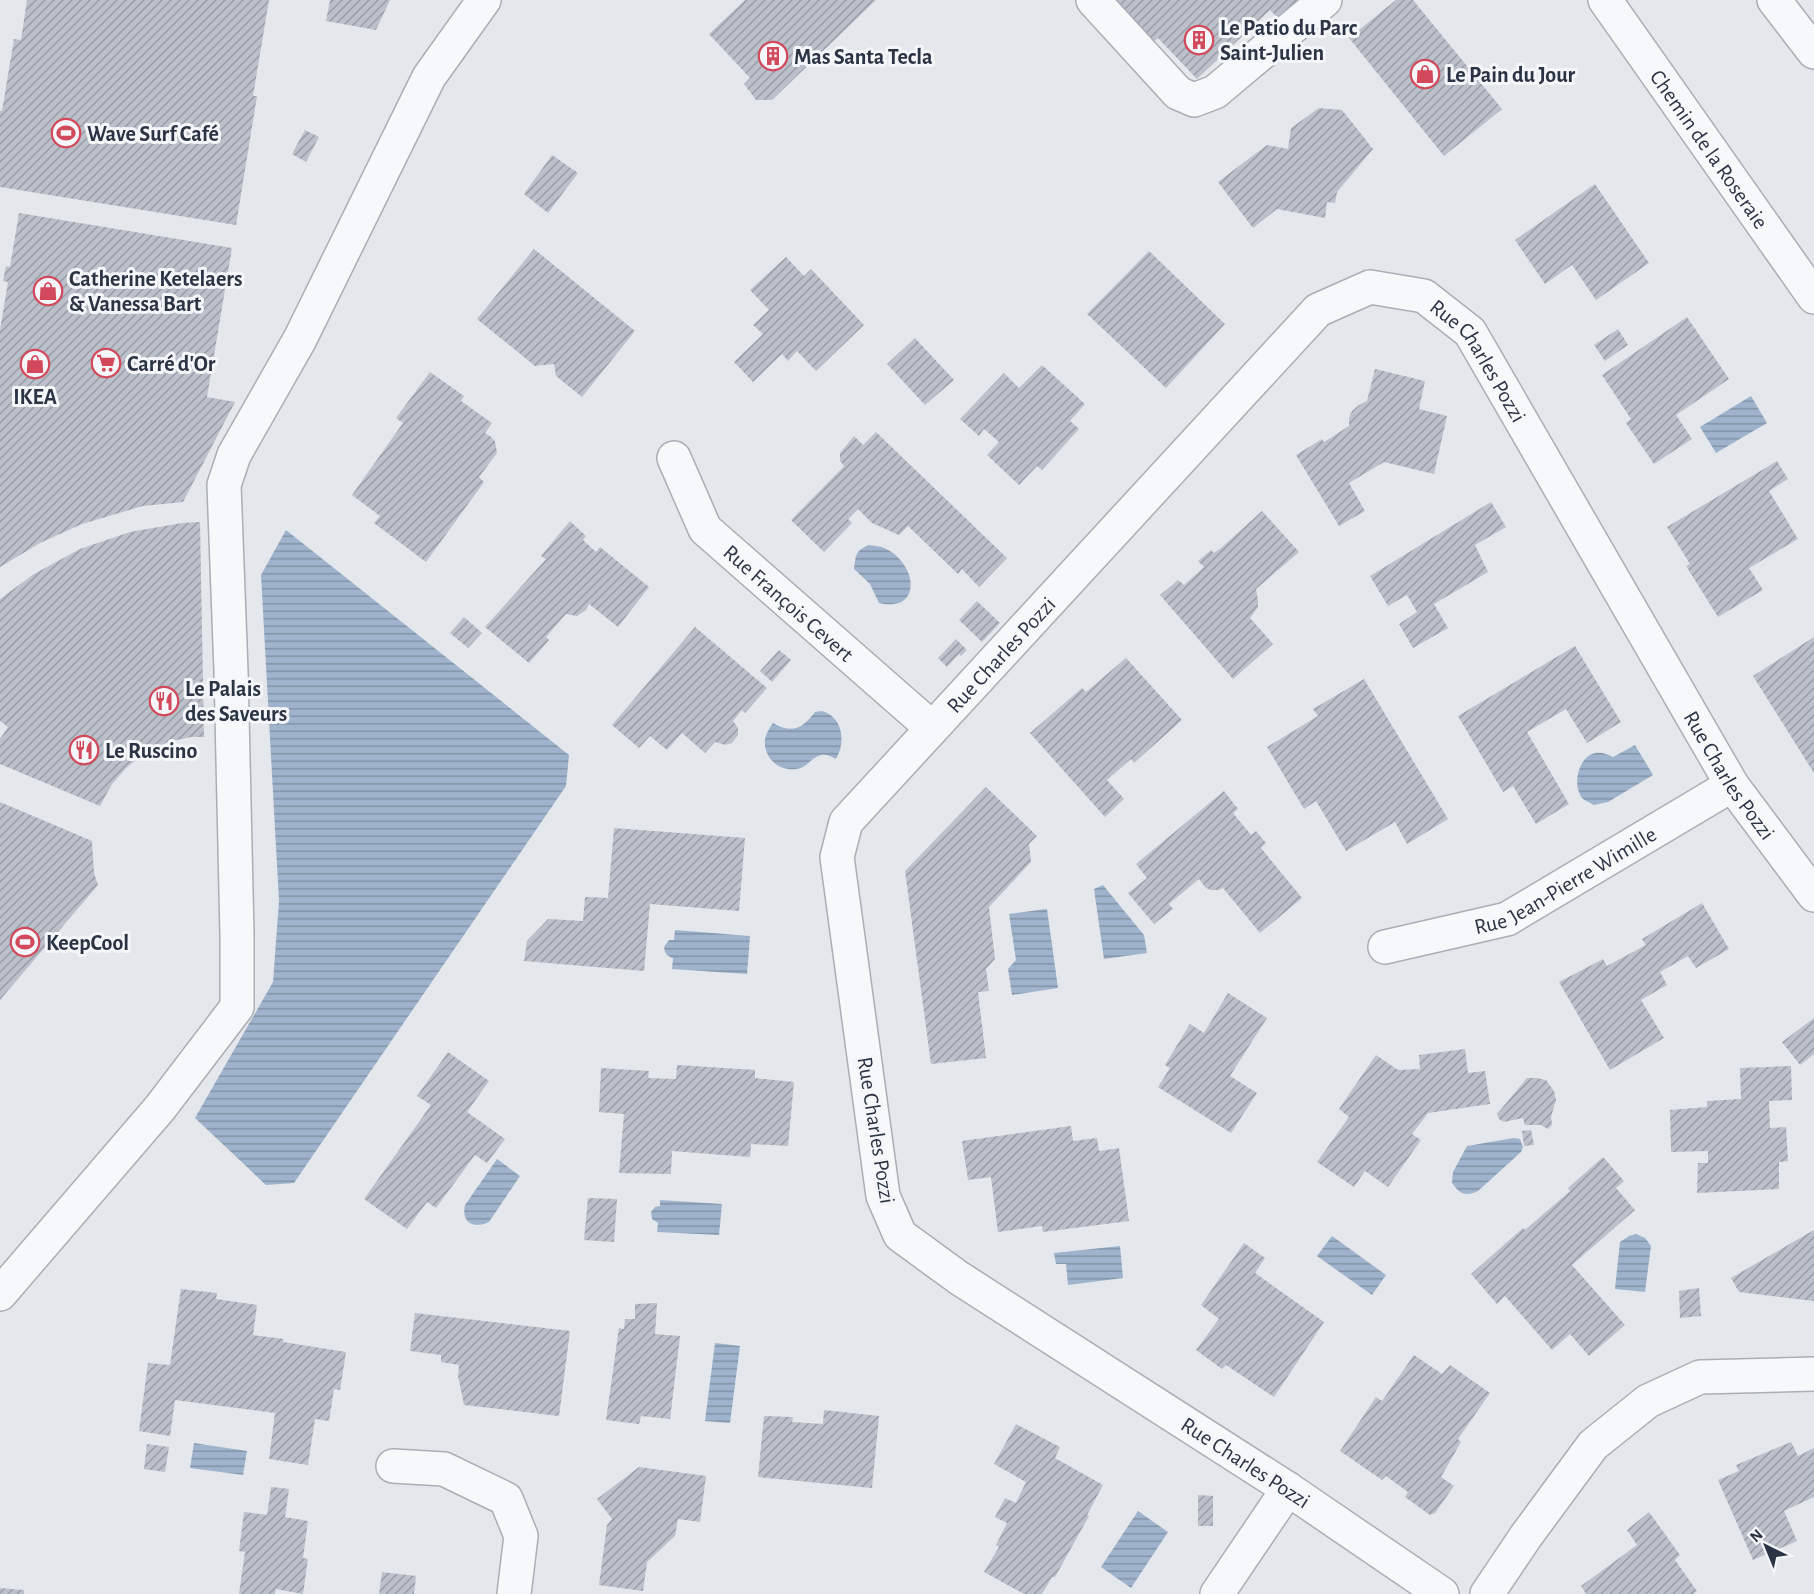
<svg xmlns="http://www.w3.org/2000/svg" width="1814" height="1594" font-family="'Alegreya Sans',sans-serif">
	<defs>
		<pattern id="water-rules" width="6" height="5" patternUnits="userSpaceOnUse" patternTransform="scale(1.5)"><rect width="6" height="5" fill="#9fb4cc"/><path d="M0 2.5h6" fill="none" stroke="#8293a7"/></pattern>
		<pattern id="building-hatch" width="6" height="6" patternUnits="userSpaceOnUse" patternTransform="scale(1.5)"><rect width="6" height="6" fill="#bbc0ca"/><path d="M-1 1l2-2M0 6l6-6M5 7l2-2" fill="none" stroke="#989da6"/></pattern>
	</defs>
	<rect width="100%" height="100%" fill="#e4e7ec"/>
	<!-- water -->
	<g fill="url(#water-rules)">
		<polygon points="1751,396 1767,423 1716,453 1700,427"/>
		<polygon points="286,530 569,755 566,786 294,1183 266,1185 195,1118 273,982 279,901 261,575"/>
		<path d="M869,545C874,546 880,546 884,548C917,562 924,613 879,603L870,584L854,569C856,555 855,551 869,545Z"/>
		<path d="M822,711C843,717 846,742 836,759C830,756 825,753 818,756C813,758 808,764 803,767C790,773 773,767 767,753C762,741 766,733 773,723C792,734 802,729 815,712Z"/>
		<path d="M1635,745L1653,775L1608,802L1594,805C1591,803 1585,801 1582,798C1572,785 1578,757 1595,753C1602,752 1607,754 1613,757Z"/>
		<polygon points="1103,885 1144,935 1147,953 1104,959 1094,889"/>
		<polygon points="1047,909 1058,988 1012,995 1008,969 1016,960 1009,914"/>
		<path d="M675,930L750,936L747,974L672,969L673,958C667,956 665,954 664,947L669,940H674Z"/>
		<path d="M1514,1138L1520,1139L1523,1147L1521,1152L1478,1191C1465,1197 1460,1194 1452,1183L1453,1172L1467,1146Z"/>
		<path d="M497,1159L520,1176L489,1222C474,1229 461,1223 465,1205Z"/>
		<polygon points="660,1200 722,1204 719,1235 657,1232 658,1223 652,1219 651,1212 655,1207 660,1206"/>
		<polygon points="1636,1234 1645,1238 1651,1246 1645,1292 1615,1289 1620,1242 1629,1236"/>
		<polygon points="1332,1236 1386,1275 1372,1295 1317,1256"/>
		<polygon points="1120,1246 1123,1278 1068,1285 1066,1264 1056,1264 1054,1253"/>
		<polygon points="715,1343 740,1346 730,1423 705,1421"/>
		<polygon points="194,1443 247,1451 243,1475 190,1468"/>
		<polygon points="1138,1511 1168,1532 1131,1588 1101,1567"/>
	</g>
	<!-- building -->
	<g fill="url(#building-hatch)">
		<polygon points="27,0 269,0 253,96 257,96 236,225 0,187 0,111 2,111 14,39 21,40"/>
		<polygon points="330,0 390,0 376,30 326,21"/>
		<polygon points="745,0 876,0 772,100 756,100 744,84 750,78 709,34"/>
		<polygon points="1113,0 1299,0 1277,17 1270,10 1197,79 1158,38 1153,42"/>
		<polygon points="1396,0 1413,0 1502,109 1444,156 1349,38"/>
		<polygon points="1319,108 1342,110 1373,149 1337,192 1335,203 1327,202 1325,218 1277,209 1253,228 1218,182 1267,145 1288,149 1291,128"/>
		<polygon points="305,130 319,137 306,162 292,154"/>
		<polygon points="552,155 578,173 548,213 524,194"/>
		<polygon points="1595,184 1649,263 1596,300 1572,265 1545,284 1515,240"/>
		<polygon points="19,213 232,248 207,397 235,402 183,502 143,506 82,524 40,543 0,567 0,330 8,282 3,281 6,266 10,267"/>
		<polygon points="534,249 635,331 582,397 556,376 554,364 535,366 477,319"/>
		<polygon points="1149,251 1225,324 1166,388 1087,314"/>
		<polygon points="786,257 804,276 811,269 864,325 816,371 797,351 788,361 782,354 753,382 734,362 763,334 753,325 769,310 750,290"/>
		<polygon points="1687,317 1729,379 1676,415 1692,439 1654,464 1626,423 1631,419 1602,375"/>
		<polygon points="1618,329 1628,345 1605,361 1594,345"/>
		<polygon points="915,338 954,380 925,405 887,364"/>
		<polygon points="1042,365 1085,404 1070,421 1079,429 1042,470 1037,466 1019,485 987,455 999,442 984,429 979,436 960,419 1004,373 1019,388"/>
		<polygon points="1375,369 1425,381 1419,409 1447,416 1434,474 1384,462 1349,483 1365,511 1339,526 1296,455 1322,439 1324,442 1349,426 1349,418 1352,411 1359,405 1367,401"/>
		<polygon points="430,372 464,396 461,401 492,423 485,433 490,436 495,441 497,453 479,477 484,482 426,562 374,523 380,516 352,495 403,423 396,418"/>
		<polygon points="876,432 1007,558 979,587 962,569 958,574 908,526 899,535 872,523 858,509 848,519 852,523 824,552 791,520 844,466 840,461 840,453 854,436 863,445"/>
		<polygon points="1777,461 1788,479 1769,491 1798,539 1749,568 1763,590 1718,617 1686,566 1690,564 1667,527"/>
		<polygon points="1491,502 1506,527 1475,545 1488,572 1434,604 1448,628 1413,648 1399,624 1417,612 1407,595 1388,606 1370,576"/>
		<polygon points="1262,511 1299,552 1256,589 1258,600 1258,607 1250,618 1273,644 1233,679 1160,595 1178,580 1184,585 1204,567 1198,561 1211,550 1214,553 1221,548"/>
		<polygon points="570,521 586,536 583,540 596,552 600,547 649,587 618,627 589,604 586,610 577,616 566,614 546,637 549,640 529,663 485,627 546,559 541,556"/>
		<polygon points="200,522 204,737 191,737 168,742 146,752 126,768 112,784 100,806 0,764 0,739 8,727 0,721 0,599 34,574 80,549 130,532 182,523"/>
		<polygon points="977,601 1000,623 982,642 959,620"/>
		<polygon points="464,617 482,633 468,648 450,633"/>
		<polygon points="695,627 767,688 745,713 742,710 733,721 738,728 738,735 732,743 725,745 715,742 705,753 682,733 667,750 650,736 639,748 612,725"/>
		<polygon points="1814,637 1814,773 1753,676"/>
		<polygon points="956,639 967,650 961,656 959,654 947,667 938,658"/>
		<polygon points="1575,646 1621,722 1587,743 1566,709 1527,732 1569,804 1536,824 1513,786 1503,792 1458,716"/>
		<polygon points="779,650 791,660 772,682 760,671"/>
		<polygon points="1126,658 1182,720 1134,763 1131,759 1107,780 1124,799 1105,817 1030,733 1082,688 1086,692"/>
		<polygon points="1364,679 1448,819 1407,844 1395,822 1346,851 1316,801 1304,809 1267,747 1318,716 1313,709"/>
		<polygon points="986,787 1037,836 1029,844 1031,862 989,907 995,959 986,969 989,991 978,992 986,1058 931,1064 905,871"/>
		<polygon points="1224,791 1238,809 1233,813 1251,835 1256,831 1266,843 1261,848 1302,898 1260,933 1223,888 1218,890 1211,890 1206,888 1199,879 1169,904 1173,909 1154,924 1128,893 1147,878 1136,864"/>
		<polygon points="0,802 92,841 94,873 98,885 0,1000"/>
		<polygon points="614,828 745,838 739,911 650,904 644,971 524,961 527,941 548,919 583,921 585,897 608,898"/>
		<polygon points="1702,903 1729,949 1696,968 1688,956 1660,972 1667,985 1641,1000 1664,1038 1610,1070 1559,982 1603,959 1607,966 1646,945 1642,939"/>
		<polygon points="1228,993 1267,1018 1230,1076 1257,1093 1231,1133 1158,1087 1170,1068 1165,1065 1190,1024 1204,1033"/>
		<polygon points="1814,1018 1814,1054 1800,1065 1782,1042"/>
		<polygon points="1465,1049 1468,1073 1485,1071 1490,1104 1428,1113 1412,1134 1421,1140 1388,1187 1365,1171 1354,1187 1317,1162 1349,1117 1339,1109 1376,1055 1398,1070 1420,1069 1419,1055"/>
		<polygon points="448,1052 489,1081 467,1112 505,1139 487,1163 475,1155 436,1208 427,1202 407,1229 364,1199 431,1105 417,1096"/>
		<polygon points="677,1065 755,1070 755,1078 794,1082 788,1146 751,1144 750,1157 672,1151 671,1174 619,1173 624,1114 599,1112 601,1068 649,1071 648,1078 676,1079"/>
		<polygon points="1791,1066 1792,1100 1769,1101 1770,1128 1786,1127 1788,1161 1779,1162 1779,1189 1697,1193 1698,1163 1708,1163 1708,1151 1671,1152 1670,1110 1707,1107 1707,1101 1741,1099 1740,1068"/>
		<polygon points="1527,1078 1537,1078 1546,1080 1554,1091 1556,1100 1551,1117 1552,1125 1548,1129 1541,1125 1525,1125 1523,1118 1504,1122 1499,1119 1497,1114"/>
		<polygon points="1071,1126 1073,1141 1097,1138 1099,1151 1119,1148 1129,1221 1043,1232 1042,1226 998,1232 991,1177 968,1180 962,1141"/>
		<polygon points="1531,1130 1534,1145 1524,1146 1522,1131"/>
		<polygon points="1603,1157 1624,1181 1616,1188 1635,1210 1572,1265 1625,1325 1589,1356 1570,1334 1552,1350 1505,1296 1497,1304 1471,1274 1523,1228 1525,1230 1570,1191 1568,1188"/>
		<polygon points="588,1198 617,1199 614,1242 584,1240"/>
		<polygon points="1814,1230 1814,1301 1739,1292 1731,1278"/>
		<polygon points="1244,1243 1265,1258 1255,1273 1324,1322 1274,1397 1226,1365 1222,1369 1196,1350 1219,1319 1201,1305"/>
		<polygon points="1699,1288 1701,1316 1680,1318 1679,1291"/>
		<polygon points="181,1289 217,1293 216,1299 257,1305 253,1335 284,1339 283,1342 346,1352 340,1390 334,1389 329,1421 315,1419 308,1465 269,1459 275,1413 175,1400 170,1436 139,1431 148,1363 170,1365"/>
		<polygon points="657,1303 655,1334 680,1336 670,1419 641,1416 639,1424 606,1420 619,1328 624,1329 625,1319 635,1319 635,1304"/>
		<polygon points="415,1313 570,1331 559,1416 464,1405 458,1376 459,1365 441,1362 441,1355 410,1351"/>
		<polygon points="1414,1355 1442,1374 1450,1365 1490,1393 1458,1439 1461,1442 1441,1477 1454,1486 1435,1513 1430,1515 1405,1497 1408,1492 1386,1476 1382,1480 1340,1451 1376,1397 1382,1401"/>
		<polygon points="824,1410 879,1416 872,1488 758,1477 764,1416 793,1417 792,1422 823,1424"/>
		<polygon points="1016,1424 1060,1447 1055,1458 1103,1485 1087,1515 1089,1516 1055,1577 1052,1577 1042,1594 1024,1594 984,1572 999,1547 996,1545 1007,1523 995,1517 1005,1498 1016,1503 1026,1482 994,1464"/>
		<polygon points="1791,1442 1798,1456 1814,1448 1814,1497 1784,1511 1797,1541 1753,1560 1718,1480 1739,1471 1736,1465"/>
		<polygon points="147,1444 169,1447 165,1472 144,1469"/>
		<polygon points="639,1467 706,1476 700,1522 678,1519 675,1536 647,1562 643,1591 599,1585 607,1525 612,1519 597,1499"/>
		<polygon points="271,1487 289,1489 285,1517 308,1521 303,1558 308,1559 303,1594 276,1589 275,1594 239,1594 245,1552 239,1551 244,1512 267,1515"/>
		<polygon points="1198,1495 1213,1496 1213,1526 1198,1526"/>
		<polygon points="1649,1512 1680,1555 1675,1560 1697,1591 1693,1594 1586,1594 1581,1586 1637,1545 1627,1530"/>
		<polygon points="382,1572 416,1576 414,1594 379,1594"/>
		<polygon points="0,1588 24,1590 24,1594 0,1594"/>
	</g>
	<g fill="none" stroke-linecap="round" stroke-linejoin="round">
		<!-- minor casing -->
		<g stroke="#a9aeb7" stroke-width="36">
			<g id="minor">
				<polyline points="1093,0 1178,93 1194,100 1215,92 1325,0"/>
				<path id="s1" d="M1605,0L1814,297"/>
				<polyline points="1774,0 1814,52"/>
				<path id="s2" d="M674,458L705,529L932,728"/>
				<path id="s3" d="M1385,947L1507,919L1732,785"/>
				<polyline points="0,1294 160,1108 237,1007 237,935 231,671 224,485 234,455 300,339 429,77 484,0"/>
				<polyline points="393,1466 444,1469 506,1499 521,1536 514,1594"/>
				<polyline points="1217,1594 1288,1489"/>
				<path id="s4" d="M1442,1594L1288,1489L959,1278L900,1235L883,1196L837,857L846,822L1318,310L1370,287L1424,296L1470,332L1732,785L1814,895"/>
				<polyline points="1487,1594 1526,1536 1593,1445 1648,1401 1700,1377 1814,1374"/>
			</g>
		</g>
		<!-- minor -->
		<use href="#minor" stroke="#f7f8fa" stroke-width="33"/>
	</g>
	<!-- icons -->
	<defs>
		<g id="building-ring" transform="scale(1.5)"><circle r="9.5" fill="#f4f6f9" stroke="#d1495b" stroke-width="1.5"/><path d="M-4-6H4V6H1V3H-1V6H-4ZM-2.5-4.3h1.7v1.8h-1.7ZM.8-4.3h1.7v1.8H.8ZM-2.5-1h1.7V.8h-1.7ZM.8-1h1.7V.8H.8Z" fill="#d1495b"/></g>
		<g id="shop-ring" transform="scale(1.5)"><circle r="9.5" fill="#f4f6f9" stroke="#d1495b" stroke-width="1.5"/><path d="M-5-2.5h2.3a2.7 3.5 0 0 1 5.4 0H5L5.5 6h-11ZM-1.5-2.5h3a1.5 2.3 0 0 0-3 0Z" fill="#d1495b"/></g>
		<g id="stadium-ring" transform="scale(1.5)"><circle r="9.5" fill="#f4f6f9" stroke="#d1495b" stroke-width="1.5"/><path d="M0-5a6.5 5 0 1 0 0 10a6.5 5 0 1 0 0-10ZM-3.5-1.8h7v3.6h-7Z" fill="#d1495b"/></g>
		<g id="supermarket-ring" transform="scale(1.5)"><circle r="9.5" fill="#f4f6f9" stroke="#d1495b" stroke-width="1.5"/><path d="M-6-5.5h2.5l.6 2H6L4.5 2H-2.5L-4.4-4H-6ZM-1.5 3.2a1.3 1.3 0 1 0 .1 0ZM3 3.2a1.3 1.3 0 1 0 .1 0Z" fill="#d1495b"/></g>
		<g id="restaurant-ring" transform="scale(1.5)"><circle r="9.5" fill="#f4f6f9" stroke="#d1495b" stroke-width="1.5"/><path d="M-5-6h1v4h1v-4h1v4h1v-4h1v5L-1.5 .5V6h-2V.5L-5-1ZM5-6V6H3V1.5H1.5Q1.5-4 5-6Z" fill="#d1495b"/></g>
	</defs>
	<g fill-rule="evenodd">
		<use href="#building-ring" x="1199" y="40"/>
		<use href="#building-ring" x="773" y="56"/>
		<use href="#shop-ring" x="1425" y="74"/>
		<use href="#stadium-ring" x="66" y="133"/>
		<use href="#shop-ring" x="48" y="291"/>
		<use href="#supermarket-ring" x="106" y="363"/>
		<use href="#shop-ring" x="35" y="364"/>
		<use href="#restaurant-ring" x="164" y="701"/>
		<use href="#restaurant-ring" x="84" y="750"/>
		<use href="#stadium-ring" x="25" y="942"/>
	</g>
	<g text-anchor="middle" stroke-width="6" stroke-linejoin="round" paint-order="stroke">
		<!-- poi labels -->
		<g font-size="22" font-weight="bold" fill="#2b3445" stroke="#f4f6f9" text-anchor="start">
			<text x="1220" y="35">Le Patio du Parc<tspan x="1220" dy="25">Saint-Julien</tspan></text>
			<text x="794" y="64">Mas Santa Tecla</text>
			<text x="1446" y="82">Le Pain du Jour</text>
			<text x="87" y="141">Wave Surf Café</text>
			<text x="69" y="286">Catherine Ketelaers<tspan x="69" dy="25">&amp; Vanessa Bart</tspan></text>
			<text x="127" y="371">Carré d'Or</text>
			<text x="35" y="404" text-anchor="middle">IKEA</text>
			<text x="185" y="696">Le Palais<tspan x="185" dy="25">des Saveurs</tspan></text>
			<text x="105" y="758">Le Ruscino</text>
			<text x="46" y="950">KeepCool</text>
		</g>
		<!-- street labels -->
		<g font-size="22" fill="#2b3445" stroke="#f4f6f9">
			<text dy="8" stroke="none"><textPath href="#s1" startOffset="182">Chemin de la Roseraie</textPath></text>
			<text dy="8" stroke="none"><textPath href="#s4" startOffset="1965">Rue Charles Pozzi</textPath></text>
			<text dy="8" stroke="none"><textPath href="#s2" startOffset="189">Rue François Cevert</textPath></text>
			<text dy="8" stroke="none"><textPath href="#s4" startOffset="1299">Rue Charles Pozzi</textPath></text>
			<text dy="8" stroke="none"><textPath href="#s4" startOffset="2451">Rue Charles Pozzi</textPath></text>
			<text dy="8" stroke="none"><textPath href="#s3" startOffset="194">Rue Jean-Pierre Wimille</textPath></text>
			<text transform="translate(877 1130) rotate(81)" y="8">Rue Charles Pozzi</text>
			<text transform="translate(1246 1462) rotate(33)" y="8">Rue Charles Pozzi</text>
		</g>
	</g>
	<!-- north arrow -->
	<g transform="translate(1766 1546) rotate(317)" stroke="#f4f6f9" stroke-width="4.5" paint-order="stroke">
	<path d="M0-4.5L10 22L0 15L-10 22Z" fill="#2b3445"/>
	<text y="-9" font-size="16" font-weight="bold" text-anchor="middle" fill="#2b3445">N</text>
	</g>
</svg>
